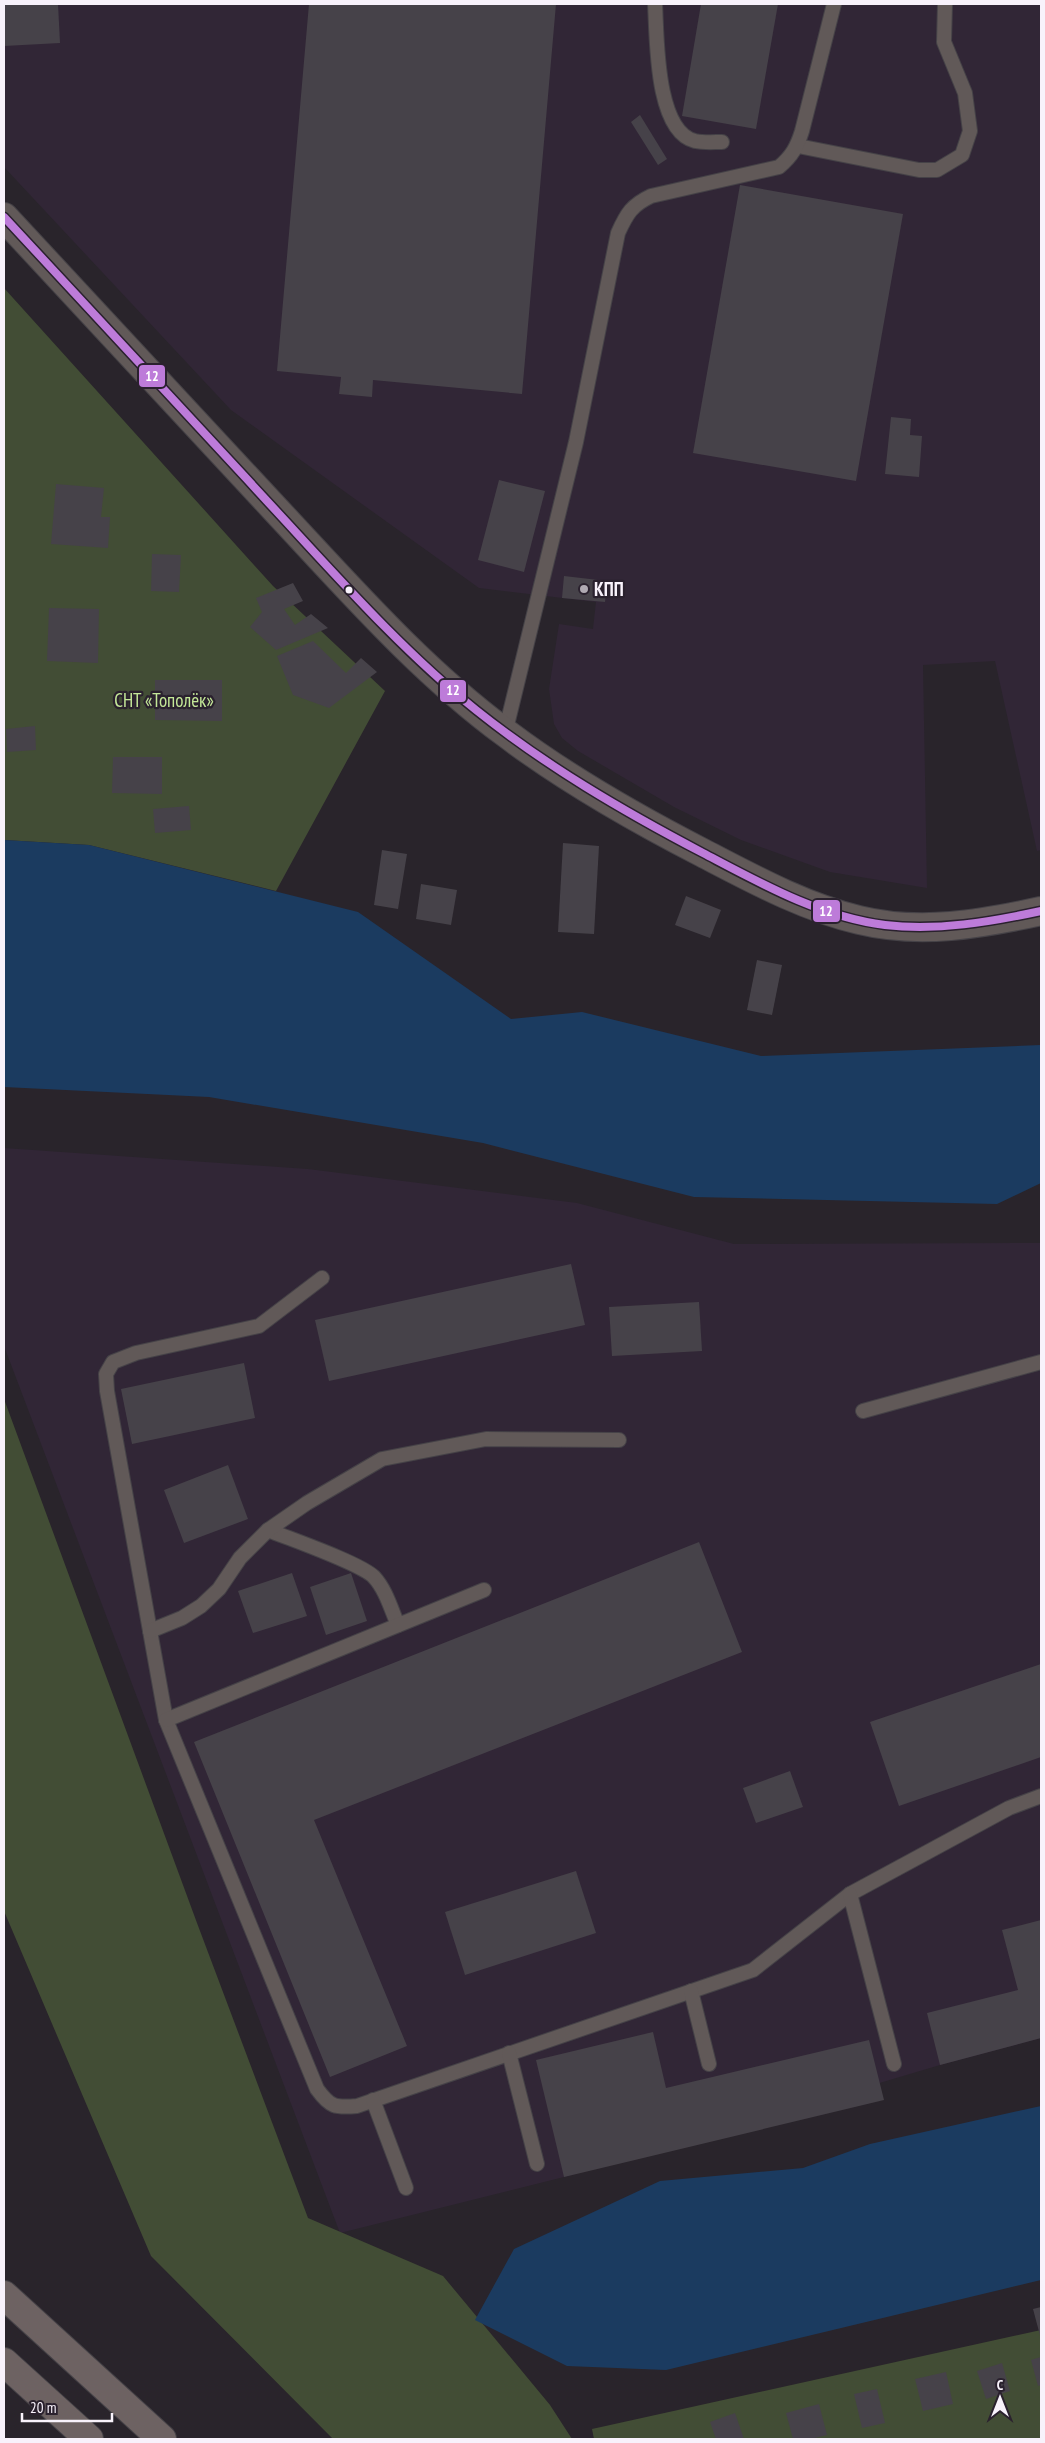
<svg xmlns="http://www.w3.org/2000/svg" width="1045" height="2443" font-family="'PT Sans Narrow',sans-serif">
	<rect width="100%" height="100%" fill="#29242b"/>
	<!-- built -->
	<g fill="#312636">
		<polygon points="4,4 1041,4 1041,850 1037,851 995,661 923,665 927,888 830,872 741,840 674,807 578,751 562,738 554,724 549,689 559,624 593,629 596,602 479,588 231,410 4,167"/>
		<polygon points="4,1148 308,1169 577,1203 734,1244 1041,1243 1041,2038 940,2065 564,2177 340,2233 4,1346"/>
	</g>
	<!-- green -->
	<g fill="#424d35">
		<polygon points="4,288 273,586 385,691 276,891 89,845 4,840"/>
		<polygon points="4,1399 197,1923 308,2218 443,2276 550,2405 572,2439 333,2439 151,2256 4,1911"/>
		<polygon points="1041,2330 1041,2439 594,2439 592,2429"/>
	</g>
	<!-- water -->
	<g fill="#1b3b60">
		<polygon points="4,840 89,845 358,912 511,1019 582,1012 761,1056 1041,1045 1041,1183 997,1204 694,1197 483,1143 209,1097 4,1087"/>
		<polygon points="1041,2106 1041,2280 666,2370 567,2366 475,2320 514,2249 660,2181 803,2168 870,2144"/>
	</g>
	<!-- building -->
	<g fill="#464249">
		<polygon points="4,4 58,4 60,43 4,46"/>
		<polygon points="309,4 556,4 522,394 373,380 372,397 339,394 341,377 277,371"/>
		<polygon points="701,4 778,4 756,129 682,116"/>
		<polygon points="640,115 667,159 658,165 631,122"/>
		<polygon points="740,185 903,214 856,481 693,453"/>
		<polygon points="891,417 911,419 910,435 922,436 919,477 885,474"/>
		<polygon points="499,480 545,491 524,572 478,560"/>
		<polygon points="56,484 104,488 101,517 110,517 108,548 51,544"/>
		<polygon points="152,554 181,555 179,592 151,591"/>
		<polygon points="564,576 607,581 605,602 562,598"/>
		<polygon points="293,583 303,601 284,609 295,625 311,614 328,628 276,650 250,627 262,612 256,598"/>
		<polygon points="49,608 99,609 98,663 47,661"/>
		<polygon points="313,641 346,673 361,658 377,672 329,708 293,695 277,656"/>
		<polygon points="155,680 222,680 222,721 155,720"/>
		<polygon points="35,726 36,750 7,752 6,729"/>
		<polygon points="113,757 162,757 162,794 112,793"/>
		<polygon points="189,806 191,830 155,833 153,809"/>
		<polygon points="563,843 599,846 594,934 558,932"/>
		<polygon points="382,850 407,854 398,909 374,905"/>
		<polygon points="421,884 457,890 451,925 416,919"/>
		<polygon points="686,896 721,910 710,938 675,925"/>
		<polygon points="757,960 782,965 772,1015 747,1010"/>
		<polygon points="571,1264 585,1325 329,1381 315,1320"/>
		<polygon points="699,1302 702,1351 612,1356 609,1307"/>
		<polygon points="244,1363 255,1418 132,1444 121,1389"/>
		<polygon points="228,1465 248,1519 184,1543 164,1490"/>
		<polygon points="699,1542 742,1652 314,1820 407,2046 330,2077 194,1742"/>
		<polygon points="292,1573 307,1616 253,1633 238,1591"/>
		<polygon points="351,1573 367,1621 326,1635 310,1587"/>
		<polygon points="1041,1664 1041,1757 899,1806 870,1722"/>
		<polygon points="790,1771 803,1807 756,1823 743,1788"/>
		<polygon points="576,1871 596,1933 465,1975 445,1912"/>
		<polygon points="1041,1920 1041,2038 940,2065 927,2013 1018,1990 1002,1930"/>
		<polygon points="653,2032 666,2088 869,2040 884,2100 564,2177 536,2060"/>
		<polygon points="1041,2307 1041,2339 1033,2309"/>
		<polygon points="1041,2357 1041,2385 1038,2386 1031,2360"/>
		<polygon points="1002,2363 1010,2391 986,2399 977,2371"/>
		<polygon points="946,2372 953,2404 923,2411 915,2379"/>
		<polygon points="877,2389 885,2423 862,2428 854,2394"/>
		<polygon points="819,2404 827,2435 811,2439 793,2439 786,2413"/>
		<polygon points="735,2413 744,2439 716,2439 710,2422"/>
	</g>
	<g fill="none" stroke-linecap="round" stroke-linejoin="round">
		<!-- service casing -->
		<g stroke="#454247" stroke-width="16">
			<g id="service">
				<path d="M655,4C657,36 655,131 695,141C704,143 714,142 722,142"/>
				<polyline points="798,146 919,170 937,170 962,155 970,131 965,93 944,42 945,4"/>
				<path d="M505,733L576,442L618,233C627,213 632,205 651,196L779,167C792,156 797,147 802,131L834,4"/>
				<path d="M322,1278L259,1326L136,1353L113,1362L106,1374L107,1391L166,1720L317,2089C330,2107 335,2108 357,2106L753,1970L850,1894L1009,1808L1041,1796"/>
				<polyline points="863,1411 1041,1362"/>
				<path d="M268,1530C290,1539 360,1563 374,1577C386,1590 391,1609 398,1625"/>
				<polyline points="150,1631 182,1618 201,1606 219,1589 240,1558 268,1530 307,1503 382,1459 486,1439 619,1440"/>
				<polyline points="166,1720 484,1590"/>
				<polyline points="850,1894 894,2064"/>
				<polyline points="691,1991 709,2064"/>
				<polyline points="509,2053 537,2164"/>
				<polyline points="373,2100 406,2188"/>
			</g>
		</g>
		<!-- tertiary casing -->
		<g stroke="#454247" stroke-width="30">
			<path id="tertiary" d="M4,217C95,315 186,413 276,510C349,588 421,671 507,734C568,780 635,818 703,853C753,879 804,907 859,920C920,935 982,924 1041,911"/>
		</g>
		<!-- primary casing -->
		<g stroke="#454247" stroke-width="30">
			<g id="primary">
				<polyline points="4,2295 162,2439"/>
				<polyline points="4,2362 89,2439"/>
			</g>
		</g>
		<!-- service -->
		<use href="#service" stroke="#615958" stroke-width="14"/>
		<!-- tertiary -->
		<use href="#tertiary" stroke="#615958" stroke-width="28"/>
		<!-- primary -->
		<use href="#primary" stroke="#6d6262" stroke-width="28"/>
		<!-- bus-1 casing -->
		<g stroke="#2a212e" stroke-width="11">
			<path id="bus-1" d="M4,217C92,312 180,406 267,501C334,573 399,648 476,710C546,766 623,811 703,853C760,883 820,917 885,925C938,931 990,922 1041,911"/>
		</g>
		<!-- bus-1 -->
		<use href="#bus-1" stroke="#bd7bd9" stroke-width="8"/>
	</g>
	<!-- markers -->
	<circle fill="#b0aab2" stroke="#2a212e" stroke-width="2" cx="584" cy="589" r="5"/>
	<circle fill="#f8f2fb" stroke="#2a212e" stroke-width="2" cx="349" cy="590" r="4.5"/>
	<g text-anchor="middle" stroke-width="4.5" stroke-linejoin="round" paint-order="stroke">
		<!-- poi labels -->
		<g font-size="19" font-weight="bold" fill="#f8f2fb" stroke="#2a212e" text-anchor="start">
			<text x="594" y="596">КПП</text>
		</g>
		<!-- park labels -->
		<g font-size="19" fill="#c4e898" stroke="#2a212e">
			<text x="164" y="707">СНТ «Тополёк»</text>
		</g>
	</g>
	<g stroke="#2a212e" stroke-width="2">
		<rect x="138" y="364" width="28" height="24" rx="5" fill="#bd7bd9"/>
		<rect x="439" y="679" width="28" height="24" rx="5" fill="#bd7bd9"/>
		<rect x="812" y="899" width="29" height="24" rx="5" fill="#bd7bd9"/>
	</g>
	<g font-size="14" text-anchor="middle" font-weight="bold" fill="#fff">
		<text x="152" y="381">12</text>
		<text x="453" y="695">12</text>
		<text x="826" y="916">12</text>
	</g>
	<!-- border -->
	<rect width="1045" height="2443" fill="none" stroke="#f8f2fb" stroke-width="10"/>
	<!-- north arrow -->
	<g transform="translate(1000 2398)" stroke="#2a212e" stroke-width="4" paint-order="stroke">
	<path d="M0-4L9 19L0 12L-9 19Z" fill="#f8f2fb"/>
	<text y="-8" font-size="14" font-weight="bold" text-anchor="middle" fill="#f8f2fb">С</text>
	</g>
	<!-- scale -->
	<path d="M22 2413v8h90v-8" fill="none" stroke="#f8f2fb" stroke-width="2.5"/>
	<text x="30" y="2413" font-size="15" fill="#f8f2fb" stroke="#2a212e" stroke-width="4" paint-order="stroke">20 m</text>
</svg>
